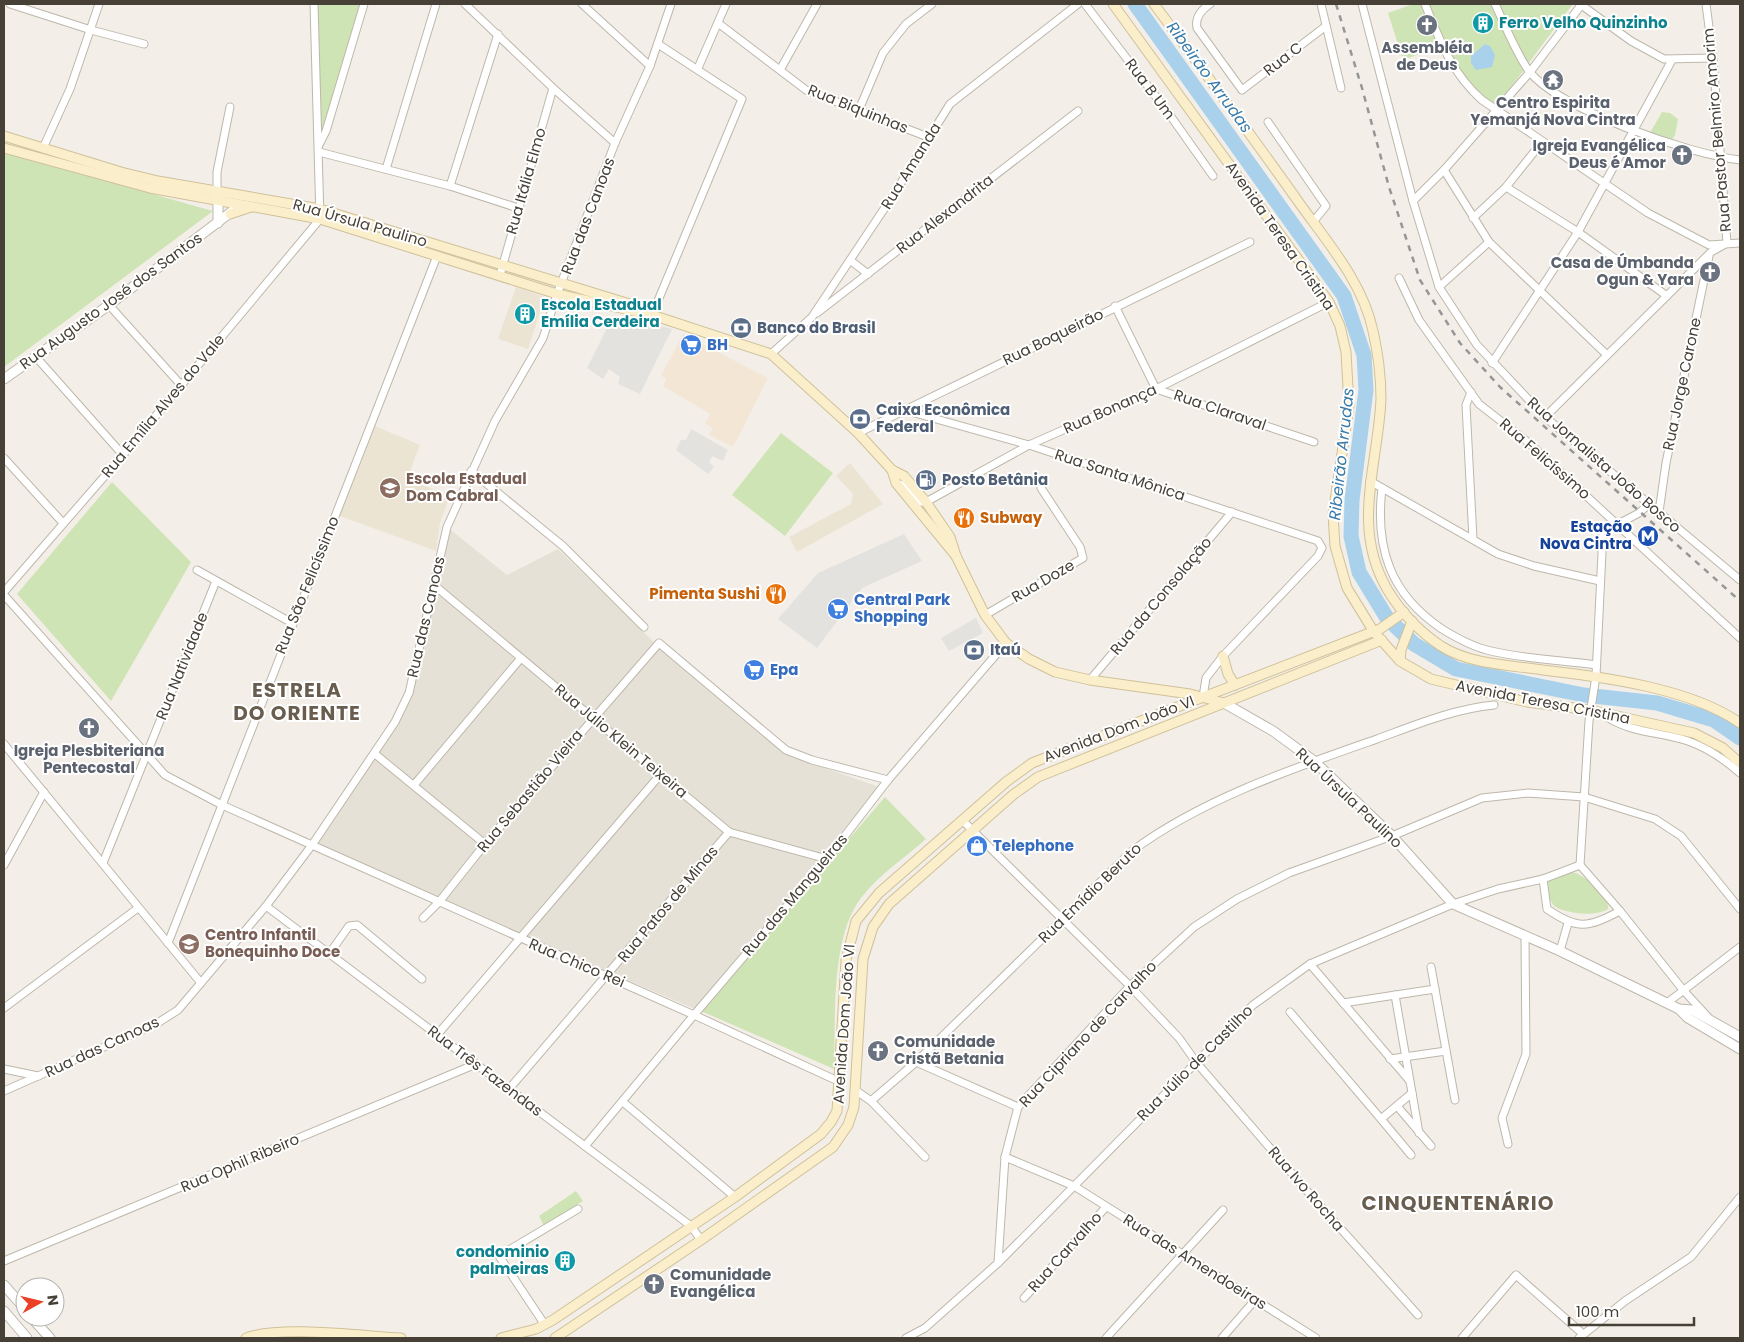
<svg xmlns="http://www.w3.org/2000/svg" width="1744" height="1342" font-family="Poppins,sans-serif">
	<rect width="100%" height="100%" fill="#f3efe8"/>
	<!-- residential -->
	<polygon fill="#e6e1d6" points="447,527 507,575 558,549 657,645 783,753 879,787 695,1009 312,845 375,754 409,693"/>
	<!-- commercial -->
	<polygon fill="#f3e6d5" points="683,334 768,378 733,447 709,435 713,428 705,424 710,414 663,386 667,379 661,376"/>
	<!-- education -->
	<g fill="#ebe4d3">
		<polygon points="516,287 545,297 528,349 498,339"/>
		<polygon points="375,426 420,445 407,479 450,496 440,523 436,551 340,516"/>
		<polygon points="850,463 883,504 797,552 789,537 851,504 853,494 836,476"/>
	</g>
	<!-- green -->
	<g fill="#cfe4b4">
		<polygon points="318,4 361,4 320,140"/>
		<polygon points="1413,4 1422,4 1439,47 1403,60 1388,13"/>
		<path d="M1428,4H1490L1524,70L1497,106C1457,77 1445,49 1428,4Z"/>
		<polygon points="1498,4 1571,4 1572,5 1528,64"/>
		<polygon points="1662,112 1670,113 1678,119 1675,135 1671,141 1650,133"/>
		<polygon points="4,151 35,157 117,184 213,211 4,367"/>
		<polygon points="781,433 833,473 785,536 732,495"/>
		<polygon points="112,482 191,562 111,701 17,594"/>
		<path d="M885,797L926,839C905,858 878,875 861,898C830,939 836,1018 834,1069L701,1011Z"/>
		<path d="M1571,872C1583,873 1610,896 1608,909C1595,917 1567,914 1554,906L1548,896V880Z"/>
		<polygon points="576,1191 583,1201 544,1226 539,1216"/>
	</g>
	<!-- parking -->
	<g fill="#e4e2df">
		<polygon points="612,318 636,320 672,329 640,394 618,384 620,377 609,369 603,379 587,368"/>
		<polygon points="691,429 728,450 723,461 712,456 709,462 714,467 708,474 676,450 681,440 686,440"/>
		<polygon points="904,534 922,561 862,588 817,648 778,619 818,573"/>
		<polygon points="976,618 983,633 949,651 941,638"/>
	</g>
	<!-- water -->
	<polygon fill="#a9d1eb" points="1485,44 1490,46 1495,55 1492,67 1476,70 1471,63 1471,56"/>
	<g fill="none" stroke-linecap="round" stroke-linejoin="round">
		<!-- river -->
		<polyline stroke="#a9d1eb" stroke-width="15" points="1135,4 1344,296 1364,355 1366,390 1352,500 1351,536 1359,572 1387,618 1414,644 1456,669 1584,695 1657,703 1714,720 1740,738"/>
		<!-- minor casing -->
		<g stroke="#beb7ab" stroke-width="9">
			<g id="minor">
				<polyline points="10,4 91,30 144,44"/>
				<polyline points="465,4 553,88 615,143"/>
				<polyline points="582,4 650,66"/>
				<polyline points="1085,4 1167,111 1213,176"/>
				<path d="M1210,4C1201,10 1195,18 1197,28L1242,90L1326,26"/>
				<polyline points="1321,4 1341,88"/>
				<polyline points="1362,4 1413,201 1439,287 1477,345 1545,417 1740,580"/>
				<path d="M1425,4C1439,39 1452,74 1482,100L1648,213L1709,245L1740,243"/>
				<path d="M1495,4C1504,23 1517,55 1529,71C1559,110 1692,155 1740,160"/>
				<polyline points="1580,4 1631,41 1664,59 1713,58"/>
				<polyline points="718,23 806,90 928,137"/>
				<polyline points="698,68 726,4"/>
				<polyline points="780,70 817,4"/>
				<polyline points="858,112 883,53 906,24 932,4"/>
				<polyline points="1268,122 1326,206 1313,222"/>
				<polyline points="319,145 326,131 364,4"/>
				<polyline points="43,148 70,89 99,4"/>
				<polyline points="319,152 450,186 518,208"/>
				<polyline points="386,169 436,4"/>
				<polyline points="1444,170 1489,242 1607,355"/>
				<polyline points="450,186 498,34"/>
				<polyline points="1506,187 1578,232 1667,296"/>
				<polyline points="217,190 217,172 230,107"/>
				<polyline points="1413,201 1444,170 1530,72 1582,4"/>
				<polyline points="1473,218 1506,187 1542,142"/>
				<polyline points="850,260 868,274"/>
				<polyline points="500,275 553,88"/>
				<polyline points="1399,278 1419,320 1479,404 1529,443 1740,638"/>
				<polyline points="1439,287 1489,242"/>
				<polyline points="109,305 181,385"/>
				<polyline points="1115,306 1156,389 1314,442"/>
				<polyline points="817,313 1078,111"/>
				<polyline points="652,315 742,99 658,44"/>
				<polyline points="771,354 812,317 894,194 950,104 1078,4"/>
				<polyline points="36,357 123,455"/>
				<polyline points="1492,363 1578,232 1672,60"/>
				<polyline points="1471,392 1466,405 1473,539"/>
				<polyline points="904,410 1029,445 1318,541 1322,548 1318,556 1223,656 1206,678 1203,697"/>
				<polyline points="1545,417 1711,252 1727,243 1713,58 1706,4"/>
				<polyline points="858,433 1250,242"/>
				<polyline points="4,458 63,523"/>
				<polyline points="471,471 563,546 644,627"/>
				<polyline points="1370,481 1498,554 1534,566 1600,581"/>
				<polyline points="896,483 903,485 920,502 926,502 1029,445 1156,389 1329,302"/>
				<path d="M1382,488C1375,548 1390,594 1442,629C1455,637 1471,646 1487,650C1521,659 1561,660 1596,665"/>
				<polyline points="1659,512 1666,463 1709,256"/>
				<polyline points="197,570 292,623"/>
				<polyline points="434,585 729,832 827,859"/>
				<polyline points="4,592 123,455 320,219 314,4"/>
				<polyline points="4,595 165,775 222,805 694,1015 840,1082"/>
				<polyline points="985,615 1083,558 1080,547 1041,488"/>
				<polyline points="1090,680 1232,512"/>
				<path d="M1604,715C1632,734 1657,731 1688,741C1708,748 1724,759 1740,773"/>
				<polyline points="4,744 201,983"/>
				<polyline points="375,754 485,844"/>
				<polyline points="414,785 521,658"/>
				<polyline points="962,820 1130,986 1179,1038 1196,1062 1307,1191 1418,1315"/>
				<polyline points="103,863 216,581"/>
				<polyline points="4,865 44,792"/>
				<polyline points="1580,865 1589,721 1596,676 1603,532 1639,513 1649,504"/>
				<polyline points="1580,865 1620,911 1684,991 1708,1017"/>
				<path d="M1543,879L1547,909C1578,930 1587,928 1620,911"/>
				<polyline points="266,906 691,1226 701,1240"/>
				<polyline points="423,918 439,902 485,844 659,643 786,750 812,760 888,780"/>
				<polyline points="168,943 437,256"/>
				<polyline points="1560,951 1568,923"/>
				<polyline points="329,954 349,926 357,925 422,979"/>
				<polyline points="1310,964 1409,1080"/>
				<polyline points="1431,967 1455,1100"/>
				<polyline points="1395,995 1419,1133"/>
				<polyline points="1343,1003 1435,989"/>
				<polyline points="1667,1003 1740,947"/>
				<polyline points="4,1008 138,908"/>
				<polyline points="1290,1012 1381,1119"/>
				<polyline points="437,1035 660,775"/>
				<polyline points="1390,1059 1446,1051"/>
				<polyline points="916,1062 1018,1107"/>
				<polyline points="4,1069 38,1076"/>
				<polyline points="509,1089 729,832"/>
				<polyline points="855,1090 871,1101 925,1157"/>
				<polyline points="4,1091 156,1024 178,1010 266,906 312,845 395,722 409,693 447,527 495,421 543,338 557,294 615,143 650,66 671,4"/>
				<path d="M871,1101L916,1062L1132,851C1202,799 1294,768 1377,739C1415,725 1453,709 1494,705"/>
				<polyline points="623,1102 735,1197"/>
				<polyline points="1397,1106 1431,1146"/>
				<polyline points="1508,1144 1502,1118 1526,1054 1525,937"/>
				<polyline points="585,1146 694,1015 827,859 888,780 1006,643"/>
				<polyline points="1411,1155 1381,1119 1412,1093"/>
				<polyline points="1005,1157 1074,1186 1316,1338"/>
				<polyline points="4,1261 476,1064"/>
				<polyline points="998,1263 1005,1157 1018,1107 1130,986 1194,927 1237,899 1289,873 1392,836 1482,798 1528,793 1584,797 1655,819 1681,836 1740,909"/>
				<polyline points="1024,1298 1106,1207"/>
				<polyline points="545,1325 499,1256 578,1209"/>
				<polyline points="906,1338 925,1328 998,1263 1253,1005 1310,964 1453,904 1498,889 1543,879 1580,865"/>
				<polyline points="1106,1338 1223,1210"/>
				<polyline points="1222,1338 1255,1300"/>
				<polyline points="1462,1338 1516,1275 1583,1334"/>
				<polyline points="1579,1338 1625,1301 1691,1257 1740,1197"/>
			</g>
		</g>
		<!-- tertiary casing -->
		<g stroke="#beb7ab" stroke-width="11">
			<g id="tertiary">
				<polyline points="218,194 218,223"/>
				<polyline points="4,379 109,305 235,209"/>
				<polyline points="1224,703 1273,731 1314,761 1392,836 1453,904 1560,951 1679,1009 1692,1010 1740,1037"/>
				<polyline points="1679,1009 1688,1018 1740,1049"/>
				<polyline points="4,1285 25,1309"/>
				<polyline points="4,1311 27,1338"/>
				<polyline points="31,1317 50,1338"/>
			</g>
		</g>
		<!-- secondary casing -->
		<g stroke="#cfc19a" stroke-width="11">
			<g id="secondary">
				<polyline points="1113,4 1329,302 1340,326 1346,352 1349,406 1333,514 1335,546 1347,588 1374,632 1400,661 1431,679 1527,702 1590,710 1694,733 1723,748 1740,763"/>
				<path d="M1154,4C1203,70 1252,136 1300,204C1328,243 1363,283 1373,331C1378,353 1381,376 1381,399C1378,466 1351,526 1387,589C1400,611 1420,632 1441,646C1471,665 1510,665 1543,670C1603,677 1690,688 1740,723"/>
				<polyline points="4,136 121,172 158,181 320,209 633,305 646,312"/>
				<polyline points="4,148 150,188 320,219 557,294 652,315 771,354 858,433 892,470 904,476 926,502 950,537 956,556 985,615 1006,643 1029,659 1055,672 1090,680 1190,694 1224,703"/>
				<polyline points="230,214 251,207"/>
				<polyline points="892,470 896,483 956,556"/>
				<polyline points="1223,656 1228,674 1235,685"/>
				<polyline points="1400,661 1401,650 1412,621"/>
				<path d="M246,1338C279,1325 363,1336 401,1338"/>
				<polyline points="501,1338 536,1329 553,1320 735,1197 821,1134 831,1122 837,1111 846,960 856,921 879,893 1006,782 1032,763 1380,629 1404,612"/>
				<polyline points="555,1338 701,1240 833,1147 848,1125 854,1107 863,959 873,927 889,904 1014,794 1038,777 1382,640"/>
			</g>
		</g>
		<!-- minor -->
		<use href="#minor" stroke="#fff" stroke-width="7"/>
		<!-- tertiary -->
		<use href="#tertiary" stroke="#fff" stroke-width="9"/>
		<!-- secondary -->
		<use href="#secondary" stroke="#fbeeca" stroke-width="9"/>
		<!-- rail -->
		<polyline stroke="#969696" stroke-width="2.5" stroke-dasharray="6 6" stroke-linecap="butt" points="1336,4 1362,88 1389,187 1420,280 1460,343 1500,387 1740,601"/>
	</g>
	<!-- icons -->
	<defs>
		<g id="building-disc" transform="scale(1.125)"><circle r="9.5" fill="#0f9aa8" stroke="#fff"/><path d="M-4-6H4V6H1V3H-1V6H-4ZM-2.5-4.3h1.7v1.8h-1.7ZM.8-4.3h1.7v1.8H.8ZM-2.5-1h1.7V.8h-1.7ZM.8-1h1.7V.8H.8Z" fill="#fff"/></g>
		<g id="church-disc" transform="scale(1.125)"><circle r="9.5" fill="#6b7280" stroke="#fff"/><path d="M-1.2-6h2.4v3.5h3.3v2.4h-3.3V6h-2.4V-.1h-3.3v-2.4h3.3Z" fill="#fff"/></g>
		<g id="temple-disc" transform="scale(1.125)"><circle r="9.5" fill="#6b7280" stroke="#fff"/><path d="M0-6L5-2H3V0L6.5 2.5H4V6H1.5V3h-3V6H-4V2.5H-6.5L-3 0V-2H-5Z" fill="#fff"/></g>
		<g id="bank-disc" transform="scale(1.125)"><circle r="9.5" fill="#5c6f8a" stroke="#fff"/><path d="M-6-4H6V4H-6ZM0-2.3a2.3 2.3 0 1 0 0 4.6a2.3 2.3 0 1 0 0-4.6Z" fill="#fff"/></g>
		<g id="supermarket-disc" transform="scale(1.125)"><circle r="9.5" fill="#3f7fe0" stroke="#fff"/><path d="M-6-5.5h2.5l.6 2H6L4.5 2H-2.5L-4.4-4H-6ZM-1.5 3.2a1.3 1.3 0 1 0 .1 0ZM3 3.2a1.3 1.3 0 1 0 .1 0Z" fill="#fff"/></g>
		<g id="fuel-disc" transform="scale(1.125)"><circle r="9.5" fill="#5c6f8a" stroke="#fff"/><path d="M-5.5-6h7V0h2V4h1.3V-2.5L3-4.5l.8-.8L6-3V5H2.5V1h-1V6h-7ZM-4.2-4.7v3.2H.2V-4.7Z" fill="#fff"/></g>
		<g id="school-disc" transform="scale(1.125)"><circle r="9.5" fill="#8d6e63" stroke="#fff"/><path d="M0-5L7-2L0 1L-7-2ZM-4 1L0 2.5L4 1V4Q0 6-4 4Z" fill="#fff"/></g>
		<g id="restaurant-disc" transform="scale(1.125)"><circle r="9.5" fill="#e8710a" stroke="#fff"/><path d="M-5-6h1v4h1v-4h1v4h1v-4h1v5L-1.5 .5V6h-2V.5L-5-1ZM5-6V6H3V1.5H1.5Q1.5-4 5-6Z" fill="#fff"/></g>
		<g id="metro-disc" transform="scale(1.125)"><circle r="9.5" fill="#1a4fb4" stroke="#fff"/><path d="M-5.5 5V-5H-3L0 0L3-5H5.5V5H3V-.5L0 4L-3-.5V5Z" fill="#fff"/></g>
		<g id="shop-disc" transform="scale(1.125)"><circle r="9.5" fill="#3f7fe0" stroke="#fff"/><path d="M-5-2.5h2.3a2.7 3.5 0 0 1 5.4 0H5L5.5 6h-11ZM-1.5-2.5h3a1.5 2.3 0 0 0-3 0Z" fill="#fff"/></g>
	</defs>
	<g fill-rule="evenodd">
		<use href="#building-disc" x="1483" y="23"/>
		<use href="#church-disc" x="1427" y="25"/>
		<use href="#temple-disc" x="1553" y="80"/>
		<use href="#church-disc" x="1682" y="155"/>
		<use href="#church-disc" x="1710" y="272"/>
		<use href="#building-disc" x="525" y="314"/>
		<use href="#bank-disc" x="741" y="328"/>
		<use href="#supermarket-disc" x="691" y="345"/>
		<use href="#bank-disc" x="860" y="419"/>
		<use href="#fuel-disc" x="926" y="480"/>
		<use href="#school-disc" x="390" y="488"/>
		<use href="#restaurant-disc" x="964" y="518"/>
		<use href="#metro-disc" x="1648" y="536"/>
		<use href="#restaurant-disc" x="776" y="594"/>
		<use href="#supermarket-disc" x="838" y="609"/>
		<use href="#bank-disc" x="974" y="650"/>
		<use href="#supermarket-disc" x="754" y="670"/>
		<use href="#church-disc" x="89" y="728"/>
		<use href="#shop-disc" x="977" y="846"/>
		<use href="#school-disc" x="189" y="944"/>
		<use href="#church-disc" x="878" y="1051"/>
		<use href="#building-disc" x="565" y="1261"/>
		<use href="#church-disc" x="654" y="1284"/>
	</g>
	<g text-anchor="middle" stroke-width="4" stroke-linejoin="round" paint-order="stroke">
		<!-- culture labels -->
		<g font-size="15" font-weight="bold" fill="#0d838f" stroke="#fff" text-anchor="start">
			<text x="1499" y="28">Ferro Velho Quinzinho</text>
			<text x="541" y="310">Escola Estadual<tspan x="541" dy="17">Emília Cerdeira</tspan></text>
			<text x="549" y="1257" text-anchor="end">condominio<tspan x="549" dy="17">palmeiras</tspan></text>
		</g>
		<!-- worship labels -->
		<g font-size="15" font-weight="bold" fill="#5b616d" stroke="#fff">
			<text x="1427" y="53">Assembléia<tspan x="1427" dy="17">de Deus</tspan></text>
			<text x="1553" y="108">Centro Espirita<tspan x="1553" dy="17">Yemanjá Nova Cintra</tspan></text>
			<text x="1666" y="151" text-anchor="end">Igreja Evangélica<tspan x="1666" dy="17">Deus é Amor</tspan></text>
			<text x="1694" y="268" text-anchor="end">Casa de Úmbanda<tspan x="1694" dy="17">Ogun &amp; Yara</tspan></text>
			<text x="89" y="756">Igreja Plesbiteriana<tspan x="89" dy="17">Pentecostal</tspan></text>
			<text x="894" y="1047" text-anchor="start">Comunidade<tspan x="894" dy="17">Cristã Betania</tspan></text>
			<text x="670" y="1280" text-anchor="start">Comunidade<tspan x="670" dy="17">Evangélica</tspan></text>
		</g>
		<!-- street labels -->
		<g font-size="15" fill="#464037" stroke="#fff">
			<text transform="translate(1283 59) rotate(-38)" y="5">Rua C</text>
			<text transform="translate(1150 89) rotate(53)" y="5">Rua B Um</text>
			<text transform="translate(858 109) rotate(22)" y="5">Rua Biquinhas</text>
			<text transform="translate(1717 130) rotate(-95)" y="5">Rua Pastor Belmiro Amorim</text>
			<text transform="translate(911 166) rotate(-58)" y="5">Rua Amanda</text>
			<text transform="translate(526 181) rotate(-74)" y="5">Rua Itália Elmo</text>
			<text transform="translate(945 214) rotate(-38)" y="5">Rua Alexandrita</text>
			<text transform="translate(588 216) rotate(-69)" y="5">Rua das Canoas</text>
			<text transform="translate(360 223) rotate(16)" y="5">Rua Úrsula Paulino</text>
			<text transform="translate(1280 236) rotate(55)" y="5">Avenida Teresa Cristina</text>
			<text transform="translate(111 301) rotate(-36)" y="5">Rua Augusto José dos Santos</text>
			<text transform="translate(1053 337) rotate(-26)" y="5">Rua Boqueirão</text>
			<text transform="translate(1682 384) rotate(-78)" y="5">Rua Jorge Carone</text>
			<text transform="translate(163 406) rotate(-50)" y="5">Rua Emília Alves do Vale</text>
			<text transform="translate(1110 409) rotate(-24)" y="5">Rua Bonança</text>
			<text transform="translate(1220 410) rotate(19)" y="5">Rua Claraval</text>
			<text transform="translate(1545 459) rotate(41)" y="5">Rua Felicíssimo</text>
			<text transform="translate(1604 465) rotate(41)" y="5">Rua Jornalista João Bosco</text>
			<text transform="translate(1120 475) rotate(18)" y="5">Rua Santa Mônica</text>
			<text transform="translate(1043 581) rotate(-30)" y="5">Rua Doze</text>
			<text transform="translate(307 585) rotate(-68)" y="5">Rua São Felicíssimo</text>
			<text transform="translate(1161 596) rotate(-50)" y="5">Rua da Consolação</text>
			<text transform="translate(426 617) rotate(-77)" y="5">Rua das Canoas</text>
			<text transform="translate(182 666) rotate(-68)" y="5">Rua Natividade</text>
			<text transform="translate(1543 702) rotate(11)" y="5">Avenida Teresa Cristina</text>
			<text transform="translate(1119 729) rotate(-21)" y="5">Avenida Dom João VI</text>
			<text transform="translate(621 741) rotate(40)" y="5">Rua Júlio Klein Teixeira</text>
			<text transform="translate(530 791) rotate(-50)" y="5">Rua Sebastião Vieira</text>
			<text transform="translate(1349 798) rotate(43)" y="5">Rua Úrsula Paulino</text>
			<text transform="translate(1090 893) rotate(-44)" y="5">Rua Emídio Beruto</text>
			<text transform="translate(795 895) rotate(-50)" y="5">Rua das Mangueiras</text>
			<text transform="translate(668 904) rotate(-50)" y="5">Rua Patos de Minas</text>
			<text transform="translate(577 963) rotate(23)" y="5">Rua Chico Rei</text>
			<text transform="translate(844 1024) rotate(-86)" y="5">Avenida Dom João VI</text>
			<text transform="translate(1088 1034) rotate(-47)" y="5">Rua Cipriano de Carvalho</text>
			<text transform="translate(102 1047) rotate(-25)" y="5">Rua das Canoas</text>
			<text transform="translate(1195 1063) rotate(-45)" y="5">Rua Júlio de Castilho</text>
			<text transform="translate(485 1071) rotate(37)" y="5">Rua Três Fazendas</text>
			<text transform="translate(240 1163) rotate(-23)" y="5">Rua Ophil Ribeiro</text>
			<text transform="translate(1306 1189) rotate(49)" y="5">Rua Ivo Rocha</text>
			<text transform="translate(1065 1252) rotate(-48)" y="5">Rua Carvalho</text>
			<text transform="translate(1195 1262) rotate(32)" y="5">Rua das Amendoeiras</text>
		</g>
		<!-- service labels -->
		<g font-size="15" font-weight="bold" fill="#4e5e75" stroke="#fff" text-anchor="start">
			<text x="757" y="333">Banco do Brasil</text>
			<text x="876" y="415">Caixa Econômica<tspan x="876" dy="17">Federal</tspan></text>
			<text x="942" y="485">Posto Betânia</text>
			<text x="990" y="655">Itaú</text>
		</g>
		<!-- shop labels -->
		<g font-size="15" font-weight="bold" fill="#366cbe" stroke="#fff" text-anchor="start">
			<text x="707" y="350">BH</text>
			<text x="854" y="605">Central Park<tspan x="854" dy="17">Shopping</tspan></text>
			<text x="770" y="675">Epa</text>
			<text x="993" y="851">Telephone</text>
		</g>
		<!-- education labels -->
		<g font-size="15" font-weight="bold" fill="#785e54" stroke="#fff" text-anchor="start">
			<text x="406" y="484">Escola Estadual<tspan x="406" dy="17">Dom Cabral</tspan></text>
			<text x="205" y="940">Centro Infantil<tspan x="205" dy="17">Bonequinho Doce</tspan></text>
		</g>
		<!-- food labels -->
		<g font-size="15" font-weight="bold" fill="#c56008" stroke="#fff" text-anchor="start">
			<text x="980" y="523">Subway</text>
			<text x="760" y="599" text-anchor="end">Pimenta Sushi</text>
		</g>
		<!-- transit labels -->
		<g font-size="15" font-weight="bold" fill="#164399" stroke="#fff" text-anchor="end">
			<text x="1632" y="532">Estação<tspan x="1632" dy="17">Nova Cintra</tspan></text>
		</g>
		<!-- water labels -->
		<g font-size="16" font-style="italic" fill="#387baa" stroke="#fff">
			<text transform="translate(1210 77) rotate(54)" y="6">Ribeirão Arrudas</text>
			<text transform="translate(1341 454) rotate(-84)" y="6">Ribeirão Arrudas</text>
		</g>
		<!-- district labels -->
		<g font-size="20" font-weight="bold" letter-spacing="1" fill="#685d4f" stroke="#fff">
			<text x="297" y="697">ESTRELA<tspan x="297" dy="23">DO ORIENTE</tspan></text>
			<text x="1458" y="1210">CINQUENTENÁRIO</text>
		</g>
	</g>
	<!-- border -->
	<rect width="1744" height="1342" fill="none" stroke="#464037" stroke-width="10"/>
	<!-- north arrow -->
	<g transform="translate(40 1302) rotate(82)"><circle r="24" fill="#ffffff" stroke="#b5b3af"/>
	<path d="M0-4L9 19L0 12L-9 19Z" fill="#eb4227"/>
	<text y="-8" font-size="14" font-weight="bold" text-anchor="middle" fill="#464037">N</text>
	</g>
	<!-- scale -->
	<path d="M1569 1317v8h125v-8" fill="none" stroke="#464037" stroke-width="2.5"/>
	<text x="1576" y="1317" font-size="15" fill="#464037" stroke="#ffffff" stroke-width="4" paint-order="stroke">100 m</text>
</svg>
